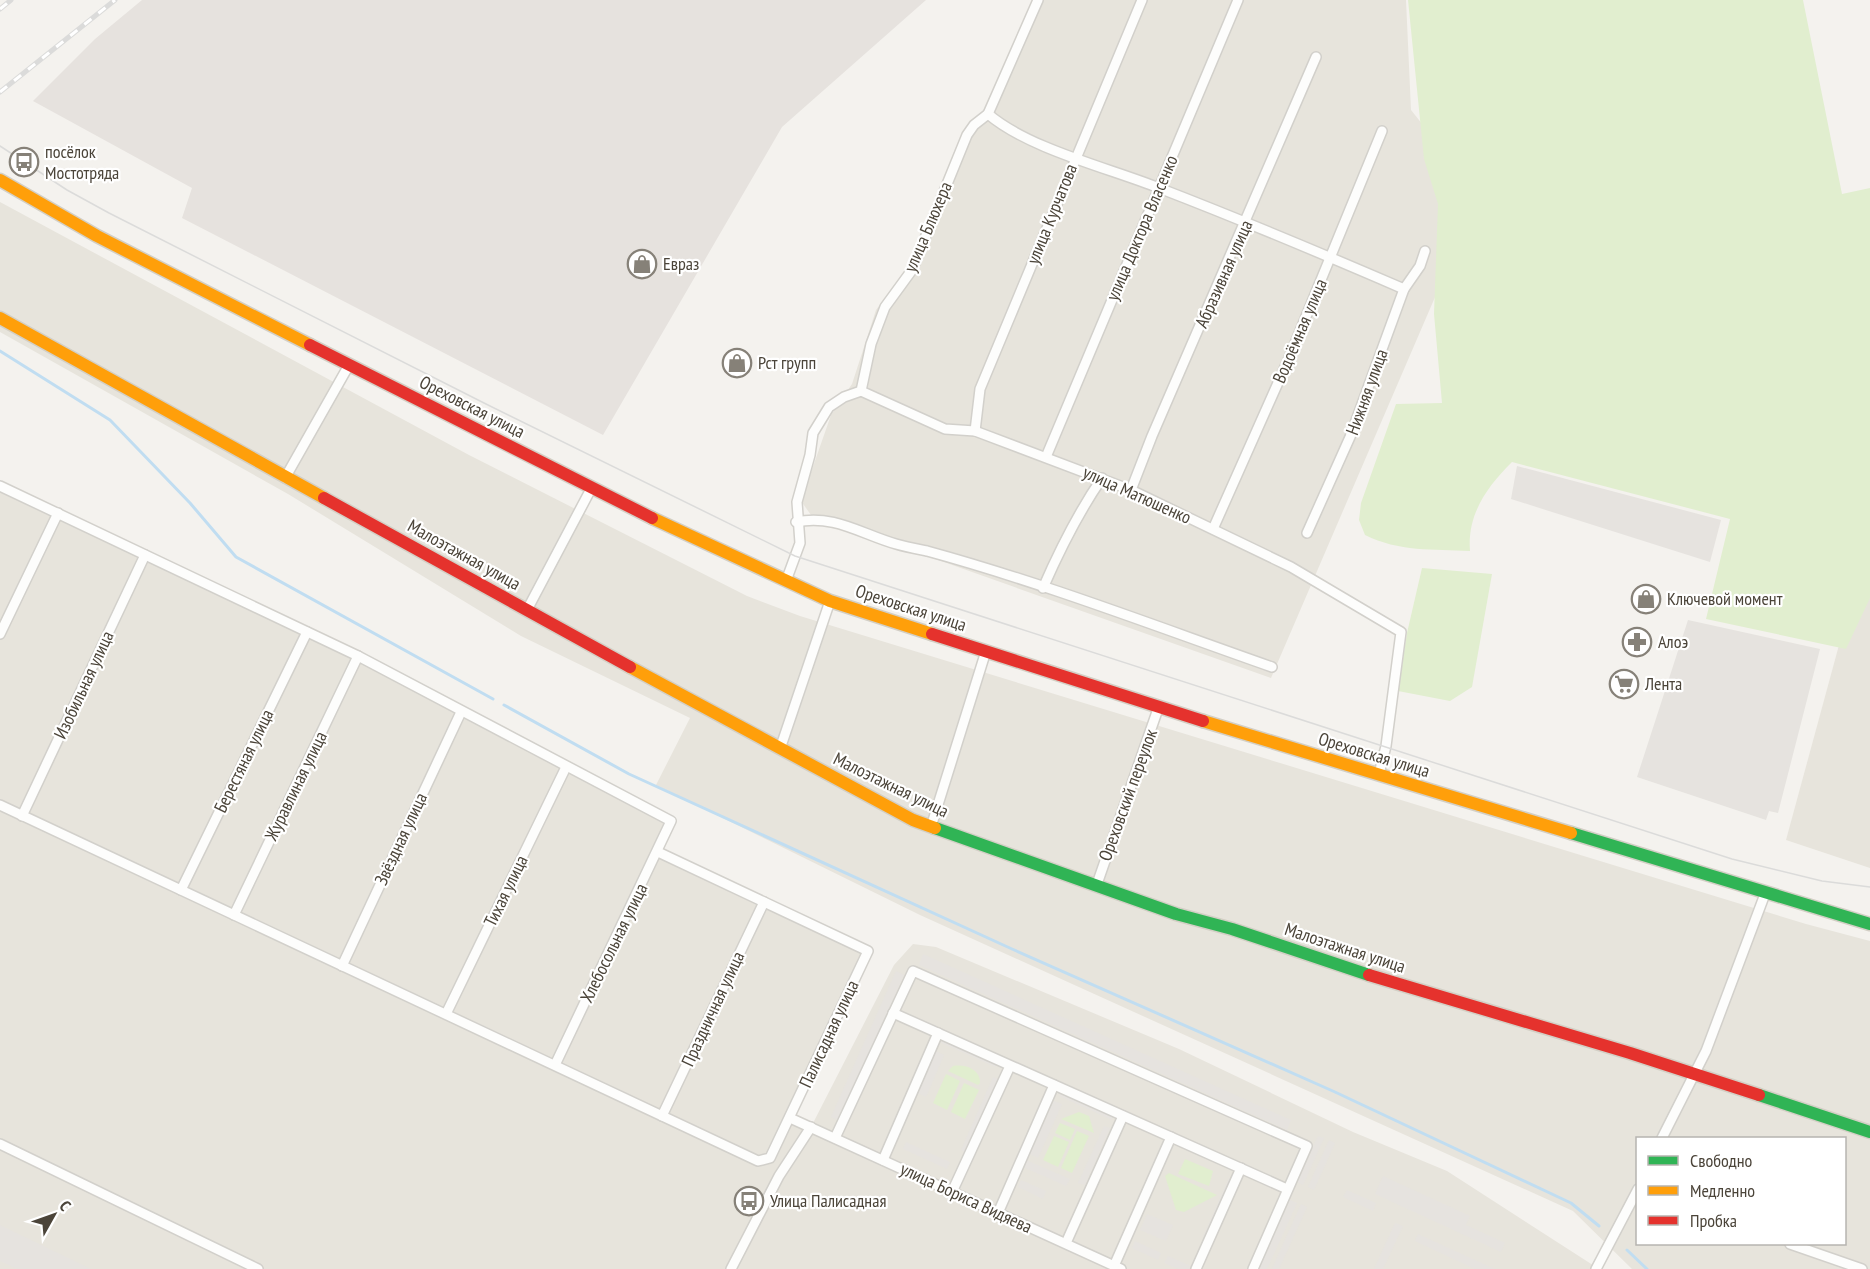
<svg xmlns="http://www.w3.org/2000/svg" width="1870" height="1269" font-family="'PT Sans Narrow',sans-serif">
	<rect width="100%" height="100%" fill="#f4f2ee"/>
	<!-- residential -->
	<g fill="#e7e4dc" fill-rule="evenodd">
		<polygon points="1033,0 1406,0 1411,110 1479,195 1271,678 811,515 801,501 831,415 852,384 876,310 907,269 967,126 986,109"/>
		<path d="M0,202L469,455L747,596L800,616L1806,924L1870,941V1269H1632L1573,1211L920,915L656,785L690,718L521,636L288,494L0,332ZM1638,1138H1844V1244H1638Z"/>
		<polygon points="0,486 358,656 671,821 658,852 868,951 790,1117 811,1127 894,965 913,944 936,947 1179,1049 1353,1132 1447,1171 1599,1269 0,1269"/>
		<polygon points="1870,579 1870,868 1786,840 1845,623"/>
	</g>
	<!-- industrial -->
	<polygon fill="#e6e2de" points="142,0 926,0 782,127 603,435 182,218 192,188 33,101 95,39"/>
	<!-- green -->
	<g fill="#e1eecf">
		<path d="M1408,0H1803L1842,194L1870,188V598L1846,649L1706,619L1730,519L1512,462C1487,487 1467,514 1470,551C1433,549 1399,552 1365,535L1359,520L1361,503L1396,404L1442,403L1434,314L1438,204L1424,159Z"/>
		<polygon points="1422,568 1492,574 1472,687 1450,701 1398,691 1407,633"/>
		<path d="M953,1066C965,1064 980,1069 980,1083L978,1085L948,1071Z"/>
		<polygon points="946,1074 960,1081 947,1110 933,1103"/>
		<polygon points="964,1083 979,1090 965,1119 951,1112"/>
		<polygon points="1079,1112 1089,1116 1094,1133 1061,1119"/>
		<polygon points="1060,1123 1075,1129 1070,1140 1055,1133"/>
		<polygon points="1077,1131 1089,1136 1072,1173 1061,1168"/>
		<polygon points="1054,1136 1069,1142 1058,1167 1043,1160"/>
		<polygon points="1185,1159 1213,1171 1209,1186 1178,1174"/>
		<polygon points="1169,1173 1217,1195 1184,1212 1176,1210 1165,1176"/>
	</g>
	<!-- parking -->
	<g fill="#e6e3df">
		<polygon points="1517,466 1721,520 1710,562 1511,499"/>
		<polygon points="1688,620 1820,649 1778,813 1769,811 1766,820 1637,777"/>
		<polygon points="923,954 1291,1120 1287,1130 919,965"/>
		<polygon points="896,971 904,975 839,1121 831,1117"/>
		<polygon points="943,1038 997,1062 995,1067 941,1043"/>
		<polygon points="936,1051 944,1055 926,1097 917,1093"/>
		<polygon points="993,1077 1000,1080 967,1153 961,1150"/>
		<polygon points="1061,1091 1114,1115 1112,1120 1059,1096"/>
		<polygon points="1053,1100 1062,1104 1038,1158 1029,1154"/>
		<polygon points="1104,1126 1110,1128 1085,1185 1078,1183"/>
		<polygon points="1318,1136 1324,1138 1303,1185 1297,1182"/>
		<polygon points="1329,1140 1335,1143 1314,1190 1308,1187"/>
		<polygon points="906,1142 950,1162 947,1169 903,1149"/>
		<polygon points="1026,1160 1070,1179 1066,1186 1023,1167"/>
		<polygon points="1383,1176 1470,1216 1466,1225 1505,1243 1501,1252 1375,1194"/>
		<polygon points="1229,1178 1232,1180 1206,1238 1203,1237"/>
		<polygon points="1021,1180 1046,1191 1043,1199 1018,1187"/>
		<polygon points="1347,1190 1376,1203 1373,1211 1343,1197"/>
		<polygon points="1290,1200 1297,1203 1267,1269 1259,1269"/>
		<polygon points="1301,1204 1307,1207 1279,1269 1272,1269"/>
		<polygon points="1147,1214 1173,1225 1166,1241 1140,1230"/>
		<polygon points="1395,1223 1403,1226 1383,1269 1374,1269"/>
		<polygon points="0,1225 91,1269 17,1269 0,1261"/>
		<polygon points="1418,1234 1495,1269 1475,1269 1415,1241"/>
		<polygon points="1135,1241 1161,1253 1158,1260 1132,1248"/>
		<polygon points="1168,1256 1191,1266 1189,1269 1178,1269 1164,1263"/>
	</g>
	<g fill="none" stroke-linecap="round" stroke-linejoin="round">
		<!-- stream -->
		<g stroke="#c0ddf1" stroke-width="3">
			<polyline points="0,351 110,420 190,503 236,557 493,699"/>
			<polyline points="504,705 629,774 1012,949 1335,1092 1571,1203 1599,1226"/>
			<polyline points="1627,1250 1647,1269"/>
		</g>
		<!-- street casing -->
		<g stroke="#d2d0cb" stroke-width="12">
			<g id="street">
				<path d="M988,114C1029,149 1109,168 1159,188C1242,220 1323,254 1404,289"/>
				<polyline points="861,391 945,429 975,431 1131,490 1291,567 1401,632 1386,746 1379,774"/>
				<polyline points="975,431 980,389 1142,0"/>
				<polyline points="1046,457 1238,0"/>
				<polyline points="285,478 349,365"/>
				<polyline points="0,486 358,656 671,821 555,1065"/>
				<polyline points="1131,490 1152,436 1316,57"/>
				<path d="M796,522C834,514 861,534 896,544C906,547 917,549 927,551C1044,583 1158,627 1272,667"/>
				<polyline points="1213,529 1289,358 1382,131"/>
				<polyline points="1307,533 1350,437 1404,289 1420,266 1425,251"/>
				<polyline points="786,581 800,543 797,502 810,455 813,433 829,407 844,397 861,391 871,344 885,307 912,270 967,135 974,125 988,114 1038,0"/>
				<path d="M1043,588C1060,549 1078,513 1102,478"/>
				<polyline points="527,610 592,487"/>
				<polyline points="0,634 58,513"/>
				<polyline points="780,749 830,601"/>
				<polyline points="0,805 758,1161 770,1158 868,951 658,852"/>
				<polyline points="22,816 145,555"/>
				<polyline points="931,827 986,651"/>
				<polyline points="1097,884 1159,706"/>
				<polyline points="181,890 307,632"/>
				<polyline points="234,915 358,656"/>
				<polyline points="342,966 461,712"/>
				<polyline points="893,1013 1287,1189"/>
				<polyline points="446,1014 566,767"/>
				<polyline points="662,1116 764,902"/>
				<polyline points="790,1118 1121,1269"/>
				<polyline points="835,1138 913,971 1307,1146 1253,1269"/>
				<polyline points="1662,1138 1706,1051 1765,894"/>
				<polyline points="0,1144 258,1269"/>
				<polyline points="883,1160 938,1033"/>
				<polyline points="952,1192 1010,1066"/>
				<polyline points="998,1213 1054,1085"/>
				<polyline points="1066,1243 1123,1116"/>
				<polyline points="1790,1244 1862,1269"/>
				<polyline points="1114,1266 1171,1137"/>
				<polyline points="731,1269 779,1176 811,1127"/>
				<polyline points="1196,1269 1241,1168"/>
				<polyline points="1596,1269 1638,1189"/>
			</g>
		</g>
		<!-- fast casing -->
		<g stroke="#d3cfc5" stroke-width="15">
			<g id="fast">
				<polyline points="935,828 1176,914 1232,929 1369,975"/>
				<polyline points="1571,833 1870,924"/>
				<polyline points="1759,1095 1870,1132"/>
			</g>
		</g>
		<!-- slow casing -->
		<g stroke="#d3cfc5" stroke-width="15">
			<g id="slow">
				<polyline points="0,180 97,236 310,345"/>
				<polyline points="0,318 324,498"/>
				<polyline points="652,518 830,601 932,634"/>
				<polyline points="630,667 913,820 935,828"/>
				<polyline points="1203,721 1571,833"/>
			</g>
		</g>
		<!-- jam casing -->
		<g stroke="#d3cfc5" stroke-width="15">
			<g id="jam">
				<polyline points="310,345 652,518"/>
				<polyline points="324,498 630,667"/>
				<polyline points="932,634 1203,721"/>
				<polyline points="1369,975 1630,1053 1759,1095"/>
			</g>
		</g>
		<!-- street -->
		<use href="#street" stroke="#fdfdfc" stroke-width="9"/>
		<!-- fast -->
		<use href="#fast" stroke="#30b455" stroke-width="12"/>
		<!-- slow -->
		<use href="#slow" stroke="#ff9f0a" stroke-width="12"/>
		<!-- jam -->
		<use href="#jam" stroke="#e5322d" stroke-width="12"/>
		<!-- tram -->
		<polyline stroke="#dbdbda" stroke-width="1.5" points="0,146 67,190 109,213 484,403 795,556 1732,859 1822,881 1870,887"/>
		<!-- rail casing -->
		<g stroke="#dbdbda" stroke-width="5">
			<g id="rail">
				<polyline points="0,9 11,0"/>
				<polyline points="0,92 115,0"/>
			</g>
		</g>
		<!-- rail -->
		<use href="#rail" stroke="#fff" stroke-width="3" stroke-dasharray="9" stroke-linecap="butt"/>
	</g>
	<!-- icons -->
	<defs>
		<g id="bus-ring" transform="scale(1.5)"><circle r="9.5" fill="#fff" stroke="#868178" stroke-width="1.5"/><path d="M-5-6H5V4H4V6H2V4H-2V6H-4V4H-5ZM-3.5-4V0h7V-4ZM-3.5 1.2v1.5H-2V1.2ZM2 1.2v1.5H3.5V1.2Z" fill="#868178"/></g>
		<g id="shop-ring" transform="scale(1.5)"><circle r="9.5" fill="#fff" stroke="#868178" stroke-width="1.5"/><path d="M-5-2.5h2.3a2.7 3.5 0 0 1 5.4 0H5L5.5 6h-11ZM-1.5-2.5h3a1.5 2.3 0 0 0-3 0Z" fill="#868178"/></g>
		<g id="pharmacy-ring" transform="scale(1.5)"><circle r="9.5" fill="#fff" stroke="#868178" stroke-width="1.5"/><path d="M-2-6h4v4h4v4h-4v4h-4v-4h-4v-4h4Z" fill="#868178"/></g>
		<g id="supermarket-ring" transform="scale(1.5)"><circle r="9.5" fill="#fff" stroke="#868178" stroke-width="1.5"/><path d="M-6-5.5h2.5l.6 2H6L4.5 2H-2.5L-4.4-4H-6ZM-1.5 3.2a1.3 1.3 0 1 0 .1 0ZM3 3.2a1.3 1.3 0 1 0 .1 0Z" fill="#868178"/></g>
	</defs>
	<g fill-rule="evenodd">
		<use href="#bus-ring" x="24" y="162"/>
		<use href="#shop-ring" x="642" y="264"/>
		<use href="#shop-ring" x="737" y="363"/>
		<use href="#shop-ring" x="1646" y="599"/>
		<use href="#pharmacy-ring" x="1637" y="642"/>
		<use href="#supermarket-ring" x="1624" y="684"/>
		<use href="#bus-ring" x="749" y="1201"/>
	</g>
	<g text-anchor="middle" stroke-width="4.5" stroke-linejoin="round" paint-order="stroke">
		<!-- poi labels -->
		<g font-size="18" fill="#4b4439" stroke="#fff" text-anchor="start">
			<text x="45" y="158">посёлок<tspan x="45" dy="21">Мостотряда</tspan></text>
			<text x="663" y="270">Евраз</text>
			<text x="758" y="369">Рст групп</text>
			<text x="1667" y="605">Ключевой момент</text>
			<text x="1658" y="648">Алоэ</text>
			<text x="1645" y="690">Лента</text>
			<text x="770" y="1207">Улица Палисадная</text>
		</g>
		<!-- street labels -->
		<g font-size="18" fill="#4b4439" stroke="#fff">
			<text transform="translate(1052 214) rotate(-68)" y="6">улица Курчатова</text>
			<text transform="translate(928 227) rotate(-67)" y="6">улица Блюхера</text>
			<text transform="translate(1142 228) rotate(-67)" y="6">улица Доктора Власенко</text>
			<text transform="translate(1224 274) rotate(-66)" y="6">Абразивная улица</text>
			<text transform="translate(1300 331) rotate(-67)" y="6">Водоёмная улица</text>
			<text transform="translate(1367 392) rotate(-70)" y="6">Нижняя улица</text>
			<text transform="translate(472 407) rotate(27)" y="6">Ореховская улица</text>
			<text transform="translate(1137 495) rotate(24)" y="6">улица Матюшенко</text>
			<text transform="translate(464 555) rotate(29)" y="6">Малоэтажная улица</text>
			<text transform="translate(911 608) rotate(18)" y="6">Ореховская улица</text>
			<text transform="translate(84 685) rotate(-65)" y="6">Изобильная улица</text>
			<text transform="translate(1374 755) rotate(17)" y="6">Ореховская улица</text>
			<text transform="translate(244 761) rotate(-64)" y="6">Берестяная улица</text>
			<text transform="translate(891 785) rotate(26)" y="6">Малоэтажная улица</text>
			<text transform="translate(296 786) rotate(-64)" y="6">Журавлиная улица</text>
			<text transform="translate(1128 795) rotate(-70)" y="6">Ореховский переулок</text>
			<text transform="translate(401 839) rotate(-65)" y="6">Звёздная улица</text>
			<text transform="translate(506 891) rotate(-64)" y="6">Тихая улица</text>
			<text transform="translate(614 943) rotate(-64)" y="6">Хлебосольная улица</text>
			<text transform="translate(1345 948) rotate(18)" y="6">Малоэтажная улица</text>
			<text transform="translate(713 1009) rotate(-65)" y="6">Праздничная улица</text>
			<text transform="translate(829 1034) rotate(-65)" y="6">Палисадная улица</text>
			<text transform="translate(966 1198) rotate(25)" y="6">улица Бориса Видяева</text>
		</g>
	</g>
	<!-- legend -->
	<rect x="1636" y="1137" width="210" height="108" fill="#ffffff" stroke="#b7b4b0" stroke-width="1.5"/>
	<rect x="1648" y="1156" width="30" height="9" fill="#30b455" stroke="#b7b4b0" stroke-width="1.5"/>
	<text x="1690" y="1167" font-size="18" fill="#4b4439">Свободно</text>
	<rect x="1648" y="1186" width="30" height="9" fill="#ff9f0a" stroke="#b7b4b0" stroke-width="1.5"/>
	<text x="1690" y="1197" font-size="18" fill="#4b4439">Медленно</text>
	<rect x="1648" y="1216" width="30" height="9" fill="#e5322d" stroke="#b7b4b0" stroke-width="1.5"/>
	<text x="1690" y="1227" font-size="18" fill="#4b4439">Пробка</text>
	<!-- north arrow -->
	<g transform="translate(54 1215) rotate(50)" stroke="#ffffff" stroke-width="4.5" paint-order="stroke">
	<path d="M0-4.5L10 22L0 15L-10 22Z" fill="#4b4439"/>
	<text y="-9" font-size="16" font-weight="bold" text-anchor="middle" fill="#4b4439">С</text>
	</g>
</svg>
